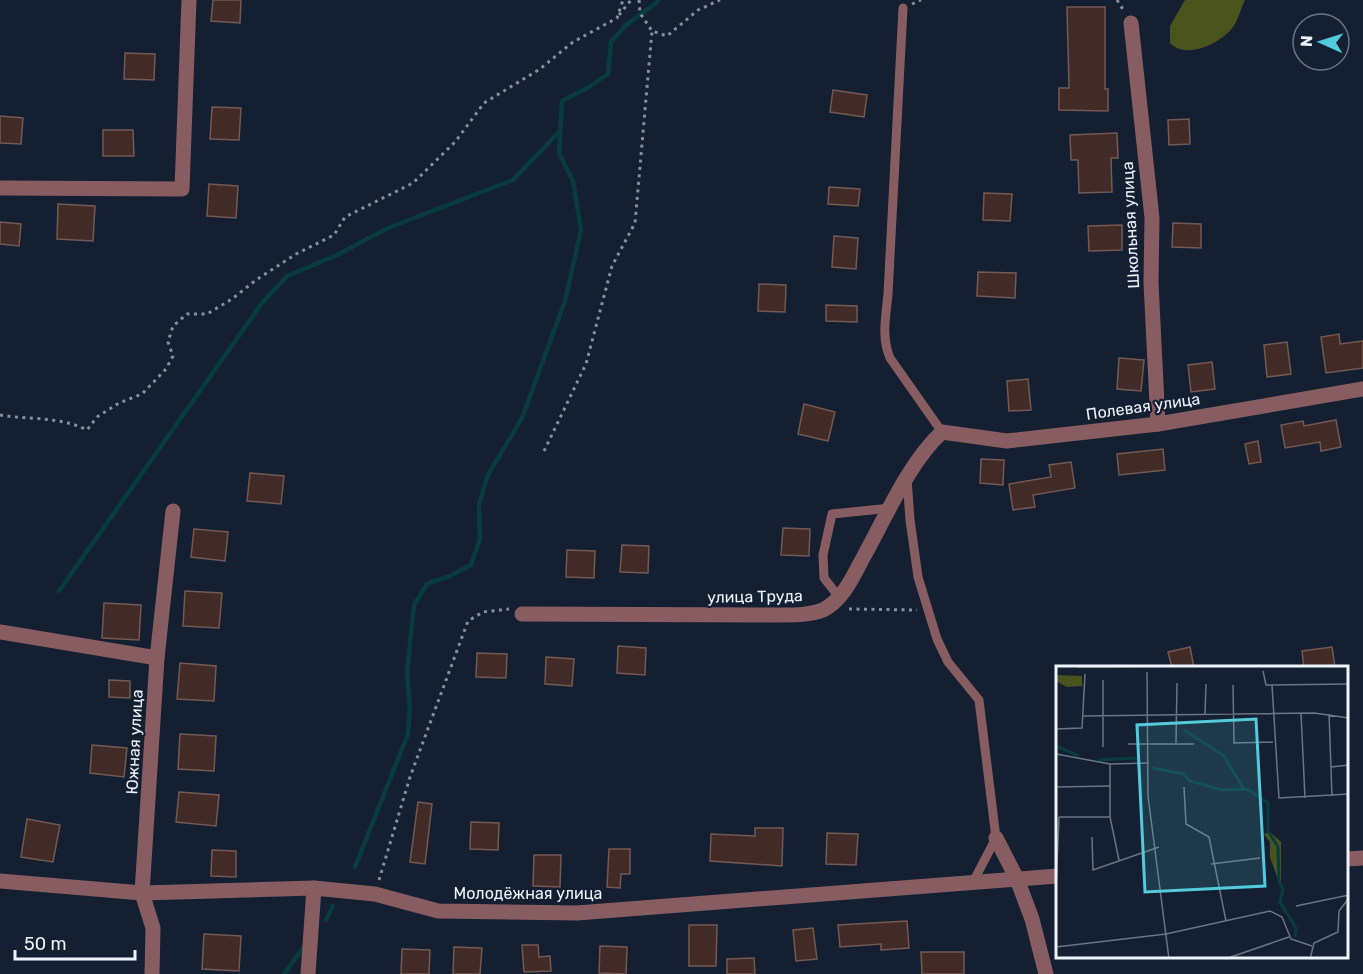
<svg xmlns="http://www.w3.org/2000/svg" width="1363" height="974" font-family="Rubik,sans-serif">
	<rect width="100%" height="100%" fill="#142031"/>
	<!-- forest -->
	<path fill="#4c541e" d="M1185,0H1245C1241,8 1238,20 1233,27C1220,44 1186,60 1170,43V26Z"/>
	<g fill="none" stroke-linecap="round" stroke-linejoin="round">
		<!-- stream -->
		<g stroke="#083c3f" stroke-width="4.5">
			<polyline points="59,591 262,303 287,276 335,256 388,228 513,180 558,133"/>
			<polyline points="355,867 408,734 410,708 407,673 414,605 427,584 450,576 471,565 480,539 479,504 488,475 522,418 565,301 581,230 573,181 559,153 562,101 589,87 608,74 611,42 626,25 656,3 658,0"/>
			<polyline points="326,920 333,906"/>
			<polyline points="284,974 304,947"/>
		</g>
	</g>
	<!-- building -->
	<g fill="#422b26" stroke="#735953" stroke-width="1.5">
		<polygon points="213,0 241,0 240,23 211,21"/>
		<polygon points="1067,7 1105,7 1105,89 1108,89 1108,111 1059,110 1059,88 1069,88"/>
		<polygon points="125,53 155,54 154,80 124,79"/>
		<polygon points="833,90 867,95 864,117 830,112"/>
		<polygon points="212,107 241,108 239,140 210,139"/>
		<polygon points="0,116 23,118 21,144 0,143"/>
		<polygon points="1189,119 1190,144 1169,145 1168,120"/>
		<polygon points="103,130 133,130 134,156 103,156"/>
		<polygon points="1117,133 1118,158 1111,158 1112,192 1079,193 1078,160 1071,160 1070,135"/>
		<polygon points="209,184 238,186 236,218 207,216"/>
		<polygon points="829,187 860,189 858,206 828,204"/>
		<polygon points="984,193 1012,194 1010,221 983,220"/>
		<polygon points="58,204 95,206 93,241 57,239"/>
		<polygon points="0,222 21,224 19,246 0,244"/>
		<polygon points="1173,223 1201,224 1201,248 1172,247"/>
		<polygon points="1122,225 1122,250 1089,251 1088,226"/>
		<polygon points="834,236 858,238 856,269 832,267"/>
		<polygon points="978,272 1016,273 1015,298 977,296"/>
		<polygon points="759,284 786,285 785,312 758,311"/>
		<polygon points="826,305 857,306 857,322 826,321"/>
		<polygon points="1339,334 1340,344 1363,341 1363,368 1326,373 1321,337"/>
		<polygon points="1287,342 1291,374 1267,377 1264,345"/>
		<polygon points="1119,358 1144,360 1141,391 1117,389"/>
		<polygon points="1212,362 1215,389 1191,392 1188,365"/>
		<polygon points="1028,379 1031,410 1009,411 1007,381"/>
		<polygon points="804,404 835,412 828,441 798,434"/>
		<polygon points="1336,420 1341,447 1321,451 1320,442 1285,448 1281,425 1303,421 1304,426"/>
		<polygon points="1258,441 1261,462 1249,464 1245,444"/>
		<polygon points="1163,449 1165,470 1119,475 1117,454"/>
		<polygon points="981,459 1004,460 1003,485 980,483"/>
		<polygon points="1071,462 1075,488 1033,495 1035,507 1013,510 1009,484 1051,477 1049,465"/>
		<polygon points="250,473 284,476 281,504 247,501"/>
		<polygon points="783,528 810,529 809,556 781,555"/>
		<polygon points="194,529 228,532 225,561 191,557"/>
		<polygon points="622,545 649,546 648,573 620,572"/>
		<polygon points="567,550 595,551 594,578 566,577"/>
		<polygon points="185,591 222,593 219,628 183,626"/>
		<polygon points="104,603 141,605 139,640 102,638"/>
		<polygon points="618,646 646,648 645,675 617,673"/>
		<polygon points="1190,647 1194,668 1172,668 1168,652"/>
		<polygon points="1332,647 1335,667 1304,668 1302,651"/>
		<polygon points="477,653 507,654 506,678 476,677"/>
		<polygon points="546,657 574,659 572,686 545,684"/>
		<polygon points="180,663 216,666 214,701 177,699"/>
		<polygon points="109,680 130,681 130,698 109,697"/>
		<polygon points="180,734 216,736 214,771 178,769"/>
		<polygon points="92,745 127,748 124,777 90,773"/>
		<polygon points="179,792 219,795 216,826 176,822"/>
		<polygon points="418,802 432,804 425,864 410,862"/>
		<polygon points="27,819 60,825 53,862 21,857"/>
		<polygon points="471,822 499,823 498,850 470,849"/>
		<polygon points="755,828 783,828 782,866 710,861 711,834 755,836"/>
		<polygon points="827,833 858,834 856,865 826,864"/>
		<polygon points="609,849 630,849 630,874 621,874 620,888 607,887"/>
		<polygon points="212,850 236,851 236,877 211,876"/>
		<polygon points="534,855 561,855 560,887 533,886"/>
		<polygon points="907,921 909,948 881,950 881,944 840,947 838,925"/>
		<polygon points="689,925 717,925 716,966 689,966"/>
		<polygon points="813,928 817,959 796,961 793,930"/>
		<polygon points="204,934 241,936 239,971 202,969"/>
		<polygon points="522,945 538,945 539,957 550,956 551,971 524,972"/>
		<polygon points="600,946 627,947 626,974 599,973"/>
		<polygon points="454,947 482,948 480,974 453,974"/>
		<polygon points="402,949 430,950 429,974 401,974"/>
		<polygon points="921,952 964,952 964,974 922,974"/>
		<polygon points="754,958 755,974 727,974 727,959"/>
	</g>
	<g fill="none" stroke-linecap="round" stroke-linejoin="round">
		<!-- path -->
		<g stroke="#86909d" stroke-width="3" stroke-dasharray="3 4.5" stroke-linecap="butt">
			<polyline points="639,0 640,13 652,31 667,36 698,10 720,0"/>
			<polyline points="1117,0 1124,11"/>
			<polyline points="912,4 921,0"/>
			<polyline points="619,15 631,0"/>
			<path d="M0,415C30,420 59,416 87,430L97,417L119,403L142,394L166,369L173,356L168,342L173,326L187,314H207L232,299L256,280L296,254L334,235L345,217L413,183L455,142L484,103L540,69L573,42L617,18L623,0"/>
			<polyline points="544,451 586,364 612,266 635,223 652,31"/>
			<polyline points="849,609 917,610"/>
			<polyline points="379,880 410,777 468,621 483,612 509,609"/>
		</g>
		<!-- service -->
		<g stroke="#885d61" stroke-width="9">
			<path d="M903,8L888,294C886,316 881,337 890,358L942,432"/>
			<polyline points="907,479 910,520 918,577 937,639 948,662 979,700 996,838 972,884"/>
			<polyline points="839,597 824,578 823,555 832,514 891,508"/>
		</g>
		<!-- minor -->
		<g stroke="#885d61" stroke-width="15">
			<polyline points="1131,23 1152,218 1151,283 1158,424"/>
			<polyline points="0,188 182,189 189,0"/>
			<path d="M522,614L782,615C796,615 810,615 823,610C844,599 853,576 864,556C885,518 910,461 942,432L1007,441L1158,424L1363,389"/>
			<polyline points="0,632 157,658"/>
			<polyline points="996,838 1017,879 1032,919 1046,974"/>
			<polyline points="1346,859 1363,858"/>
			<polyline points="0,881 142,893 314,888 375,894 438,911 577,913 1057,876"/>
			<polyline points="152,974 153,928 142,893 157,658 173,511"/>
			<polyline points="308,974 314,888"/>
		</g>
	</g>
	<g text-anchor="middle" stroke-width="4.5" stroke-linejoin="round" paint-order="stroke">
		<!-- street labels -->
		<g font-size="16" fill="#edf4fd" stroke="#142031">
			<text transform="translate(1130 225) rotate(-93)" y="6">Школьная улица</text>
			<text transform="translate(1143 406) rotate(-8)" y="6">Полевая улица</text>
			<text transform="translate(755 596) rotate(-1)" y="6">улица Труда</text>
			<text transform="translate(134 742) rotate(-87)" y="6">Южная улица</text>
			<text x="528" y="899">Молодёжная улица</text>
		</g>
	</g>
	<!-- overview -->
	<g transform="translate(1056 666)">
		<rect width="292" height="292" fill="#142031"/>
		<path d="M20,0H253L22,2ZM0,9L26,10V20L11,21L0,15ZM214,166L225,176V222L214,191V176L208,168Z" fill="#4c541e"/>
		<path fill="none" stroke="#083c3f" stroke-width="3" d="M128,64L168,90L187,122M0,80L23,90M42,94L78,92L84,95M96,102L128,108L134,115L166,124L191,123L212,137V165L222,181L223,216L227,223L224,236L240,262L239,271"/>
		<path fill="none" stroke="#6b7583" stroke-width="1.5" d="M207,5L210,19L293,18M91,6L92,130L113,293M47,14V81M177,19L178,77L217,76M216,19L223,132L293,128M245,47L249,132M149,48L150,18M273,48L276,130M27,50L258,47L293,52M0,63L26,62L29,8M120,77L121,17M72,78H138M0,88L54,98L93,97M54,98V151L63,194M275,101L293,99M0,121L55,120M128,121L130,158L153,171L170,255M3,151H54M36,171L37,204L103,181M155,198L204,192M0,221L3,151M240,240L293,229M0,281L110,268L214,245L226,251L235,273L256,280M169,293L233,271M254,293L258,277L282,266L283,245L293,232"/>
		<path fill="#54cade" fill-opacity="0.15" stroke="#54cade" stroke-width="3" d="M200,53L209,220L89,226L81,59Z"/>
		<rect width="292" height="292" fill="none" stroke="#edf4fd" stroke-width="3"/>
	</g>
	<!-- north arrow -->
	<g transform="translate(1321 42) rotate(273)"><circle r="28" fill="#142031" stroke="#6b7583" stroke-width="1.5"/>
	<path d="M0-4.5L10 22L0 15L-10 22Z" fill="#54cade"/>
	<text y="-9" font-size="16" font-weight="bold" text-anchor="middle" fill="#edf4fd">N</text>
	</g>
	<!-- scale -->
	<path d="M15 950v9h120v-9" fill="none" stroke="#edf4fd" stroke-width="3"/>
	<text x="24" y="950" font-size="18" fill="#edf4fd" stroke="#142031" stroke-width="4.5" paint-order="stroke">50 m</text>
</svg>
